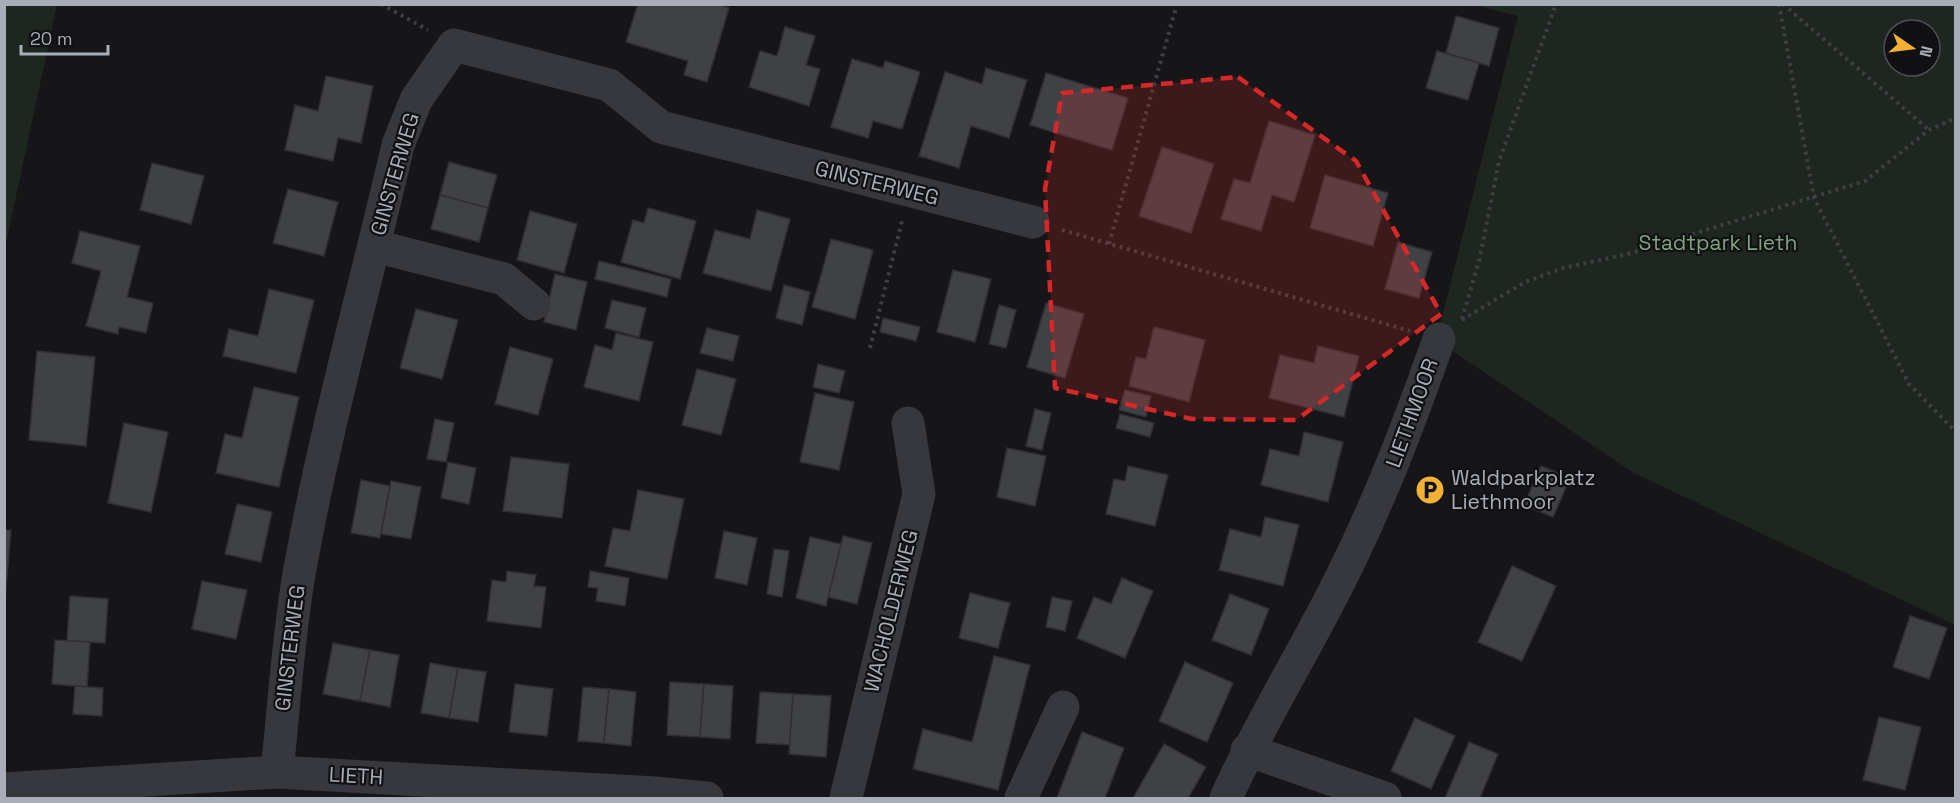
<svg xmlns="http://www.w3.org/2000/svg" width="1960" height="803" font-family="'Space Grotesk',sans-serif">
	<rect width="100%" height="100%" fill="#161618"/>
	<!-- green -->
	<g fill="#1e261f" fill-rule="evenodd">
		<polygon points="5,4 57,5 5,248 4,5"/>
		<path d="M1474,5H1955V625L1634,473L1454,352L1440,325L1518,16ZM1894,30H1930V66H1894Z"/>
	</g>
	<!-- building -->
	<g fill="#404145" stroke="#303034" stroke-width="1.5">
		<polygon points="638,4 717,4 729,8 707,82 684,75 688,61 626,42"/>
		<polygon points="1456,16 1499,28 1489,66 1446,53"/>
		<polygon points="785,27 815,36 806,65 820,69 809,106 749,87 760,51 777,56"/>
		<polygon points="1437,51 1479,63 1468,100 1426,88"/>
		<polygon points="852,59 883,68 885,61 920,72 902,129 873,121 868,138 831,127"/>
		<polygon points="986,68 1027,80 1009,138 971,126 959,168 919,156 945,72 982,84"/>
		<polygon points="1046,73 1128,98 1112,150 1030,125"/>
		<polygon points="326,76 373,86 361,143 338,138 333,161 285,150 295,105 318,111"/>
		<polygon points="1269,121 1315,135 1294,202 1272,195 1261,231 1221,219 1234,179 1250,183"/>
		<polygon points="1162,147 1214,164 1191,233 1139,216"/>
		<polygon points="449,162 497,175 488,208 440,195"/>
		<polygon points="152,163 204,176 191,224 140,210"/>
		<polygon points="1325,175 1388,193 1373,246 1310,228"/>
		<polygon points="288,189 338,202 324,256 273,243"/>
		<polygon points="440,195 488,208 479,242 431,229"/>
		<polygon points="648,208 696,221 680,279 621,262 633,220 644,223"/>
		<polygon points="757,210 790,219 771,291 703,273 715,230 750,239"/>
		<polygon points="530,211 577,224 564,273 517,260"/>
		<polygon points="80,231 140,246 127,297 153,303 146,333 119,327 118,334 86,326 101,271 72,263"/>
		<polygon points="831,239 873,250 855,319 812,307"/>
		<polygon points="1398,242 1432,252 1419,298 1385,289"/>
		<polygon points="599,261 671,279 667,297 595,279"/>
		<polygon points="953,270 991,279 975,342 937,332"/>
		<polygon points="555,274 587,282 576,330 544,322"/>
		<polygon points="784,285 810,292 802,325 776,318"/>
		<polygon points="269,289 314,300 296,373 223,356 229,329 258,336"/>
		<polygon points="612,300 646,308 639,337 605,328"/>
		<polygon points="1046,303 1084,314 1065,378 1027,367"/>
		<polygon points="999,305 1016,310 1006,348 989,344"/>
		<polygon points="416,309 458,320 442,379 400,368"/>
		<polygon points="883,318 920,327 916,341 880,332"/>
		<polygon points="1154,327 1205,340 1189,402 1129,386 1136,357 1146,359"/>
		<polygon points="707,328 739,336 733,361 700,353"/>
		<polygon points="616,333 653,342 639,401 584,387 595,345 612,350"/>
		<polygon points="1318,346 1359,356 1344,417 1269,398 1280,355 1314,363"/>
		<polygon points="510,347 553,359 538,415 495,404"/>
		<polygon points="37,351 95,357 86,446 29,440"/>
		<polygon points="818,364 845,371 839,393 813,387"/>
		<polygon points="697,369 736,379 721,435 682,425"/>
		<polygon points="254,387 299,397 279,487 216,473 225,434 242,438"/>
		<polygon points="1125,390 1151,396 1146,417 1119,410"/>
		<polygon points="815,393 854,402 839,470 800,462"/>
		<polygon points="1035,409 1051,413 1042,450 1026,446"/>
		<polygon points="1120,414 1154,423 1150,437 1116,428"/>
		<polygon points="435,419 454,423 446,462 427,459"/>
		<polygon points="124,423 168,432 151,512 108,503"/>
		<polygon points="1304,432 1343,442 1328,502 1261,485 1270,449 1299,456"/>
		<polygon points="1007,448 1046,456 1035,506 997,497"/>
		<polygon points="511,457 569,464 562,518 503,511"/>
		<polygon points="448,462 476,468 469,504 441,498"/>
		<polygon points="1128,466 1168,475 1155,526 1106,514 1114,479 1125,481"/>
		<polygon points="1541,466 1570,478 1553,517 1524,505"/>
		<polygon points="361,480 390,486 380,538 351,533"/>
		<polygon points="391,481 421,487 411,539 381,534"/>
		<polygon points="638,490 684,499 667,579 605,566 613,528 630,531"/>
		<polygon points="237,504 272,512 261,562 225,554"/>
		<polygon points="1265,517 1299,525 1283,586 1219,570 1230,529 1261,537"/>
		<polygon points="4,530 11,530 4,611"/>
		<polygon points="724,531 757,538 747,585 715,578"/>
		<polygon points="843,536 872,543 857,604 828,597"/>
		<polygon points="810,537 841,544 826,606 796,598"/>
		<polygon points="774,549 789,551 782,597 767,594"/>
		<polygon points="1512,566 1556,586 1522,661 1478,642"/>
		<polygon points="507,571 536,575 534,586 546,587 541,628 487,621 492,580 506,582"/>
		<polygon points="590,571 629,578 625,606 596,601 598,588 588,587"/>
		<polygon points="1122,578 1153,591 1125,658 1077,638 1094,597 1111,604"/>
		<polygon points="202,581 247,590 236,639 192,629"/>
		<polygon points="970,593 1010,603 998,648 959,638"/>
		<polygon points="1230,594 1269,609 1251,655 1212,640"/>
		<polygon points="70,596 108,599 105,643 67,641"/>
		<polygon points="1052,597 1072,601 1065,631 1046,627"/>
		<polygon points="1910,616 1947,628 1929,679 1893,667"/>
		<polygon points="55,640 90,642 87,687 52,684"/>
		<polygon points="333,643 370,650 360,701 323,694"/>
		<polygon points="370,650 399,655 390,707 360,701"/>
		<polygon points="994,656 1030,665 998,790 913,769 923,729 972,742"/>
		<polygon points="1185,662 1233,683 1207,742 1159,721"/>
		<polygon points="430,663 458,668 449,718 421,713"/>
		<polygon points="458,668 486,672 478,722 449,718"/>
		<polygon points="670,682 704,684 700,737 667,735"/>
		<polygon points="515,684 553,689 547,736 509,732"/>
		<polygon points="704,684 733,686 730,739 700,737"/>
		<polygon points="75,686 103,688 102,716 73,714"/>
		<polygon points="583,687 609,689 604,743 578,741"/>
		<polygon points="609,689 636,692 631,746 604,743"/>
		<polygon points="760,692 793,694 790,745 756,743"/>
		<polygon points="793,694 831,696 826,757 789,754"/>
		<polygon points="1879,717 1921,727 1905,790 1863,780"/>
		<polygon points="1415,718 1455,736 1431,789 1391,771"/>
		<polygon points="1082,732 1124,748 1105,798 1057,798"/>
		<polygon points="1469,742 1498,754 1480,798 1445,798"/>
		<polygon points="1164,744 1206,767 1188,798 1133,798"/>
	</g>
	<g fill="none" stroke-linecap="round" stroke-linejoin="round">
		<!-- path -->
		<g stroke="#3d3f44" stroke-width="4" stroke-dasharray="3 4.5" stroke-linecap="butt">
			<polyline points="381,4 428,30"/>
			<polyline points="1779,4 1814,198 1909,384 1956,432"/>
			<polyline points="1783,4 1929,130"/>
			<polyline points="1062,230 1410,331"/>
			<polyline points="1109,244 1177,4"/>
			<polyline points="1462,319 1480,257 1499,161 1556,4"/>
			<polyline points="1462,320 1525,282 1563,268 1628,254 1865,181 1929,130 1956,118"/>
			<polyline points="870,348 902,221"/>
		</g>
		<!-- minor -->
		<g stroke="#37383d" stroke-width="33">
			<polyline points="375,246 504,279 534,304"/>
			<polyline points="1247,750 1385,798"/>
			<path d="M277,772C284,706 288,639 299,574C325,429 365,288 398,145L416,100L454,45L609,85L661,127L1033,222"/>
			<polyline points="4,789 277,772 655,793 707,798"/>
			<polyline points="846,798 919,494 908,423"/>
			<polyline points="1021,798 1063,707"/>
			<path d="M1226,798C1260,722 1305,651 1342,576C1381,498 1410,421 1439,339"/>
		</g>
	</g>
	<!-- marked area -->
	<path fill="#d62828" fill-opacity="0.2" stroke="#d62828" stroke-width="4.5" stroke-dasharray="12 8" stroke-linejoin="round" d="M1238,77L1356,161L1441,314L1296,420L1192,419L1055,388L1045,189L1062,93Z"/>
	<!-- icons -->
	<defs>
		<g id="parking-disc" transform="scale(1.5)"><circle r="9.5" fill="#f2b134" stroke="#111113"/><path d="M-3.5-5.5H1a3.5 3.5 0 0 1 0 7H-1V5.5H-3.5ZM-1-3.4V-.6H.8a1.4 1.4 0 0 0 0-2.8Z" fill="#111"/></g>
	</defs>
	<g fill-rule="evenodd">
		<use href="#parking-disc" x="1430" y="490"/>
	</g>
	<g text-anchor="middle" stroke-width="4.5" stroke-linejoin="round" paint-order="stroke">
		<!-- street labels -->
		<g font-size="21" fill="#a8adb8" stroke="#111113">
			<text transform="translate(395 174) rotate(-74)" y="7">GINSTERWEG</text>
			<text transform="translate(877 183) rotate(14)" y="7">GINSTERWEG</text>
			<text transform="translate(1412 413) rotate(-70)" y="7">LIETHMOOR</text>
			<text transform="translate(891 611) rotate(-76)" y="7">WACHOLDERWEG</text>
			<text transform="translate(290 648) rotate(-83)" y="7">GINSTERWEG</text>
			<text transform="translate(356 776) rotate(3)" y="7">LIETH</text>
		</g>
		<!-- park labels -->
		<g font-size="21" fill="#7fa381" stroke="#111113">
			<text x="1718" y="250">Stadtpark Lieth</text>
		</g>
		<!-- poi labels -->
		<g font-size="21" fill="#a8adb8" stroke="#111113" text-anchor="start">
			<text x="1451" y="485">Waldparkplatz<tspan x="1451" dy="24">Liethmoor</tspan></text>
		</g>
	</g>
	<!-- border -->
	<rect width="1960" height="803" fill="none" stroke="#a8adb8" stroke-width="12"/>
	<!-- north arrow -->
	<g transform="translate(1912 48) rotate(104)"><circle r="28" fill="#111113" stroke="#4d4f55" stroke-width="1.5"/>
	<path d="M0-4.5L10 22L0 15L-10 22Z" fill="#f2b134"/>
	<text y="-9" font-size="16" font-weight="bold" text-anchor="middle" fill="#a8adb8">N</text>
	</g>
	<!-- scale -->
	<path d="M21 45v9h87v-9" fill="none" stroke="#a8adb8" stroke-width="3"/>
	<text x="30" y="45" font-size="18" fill="#a8adb8" stroke="#111113" stroke-width="4.5" paint-order="stroke">20 m</text>
</svg>
